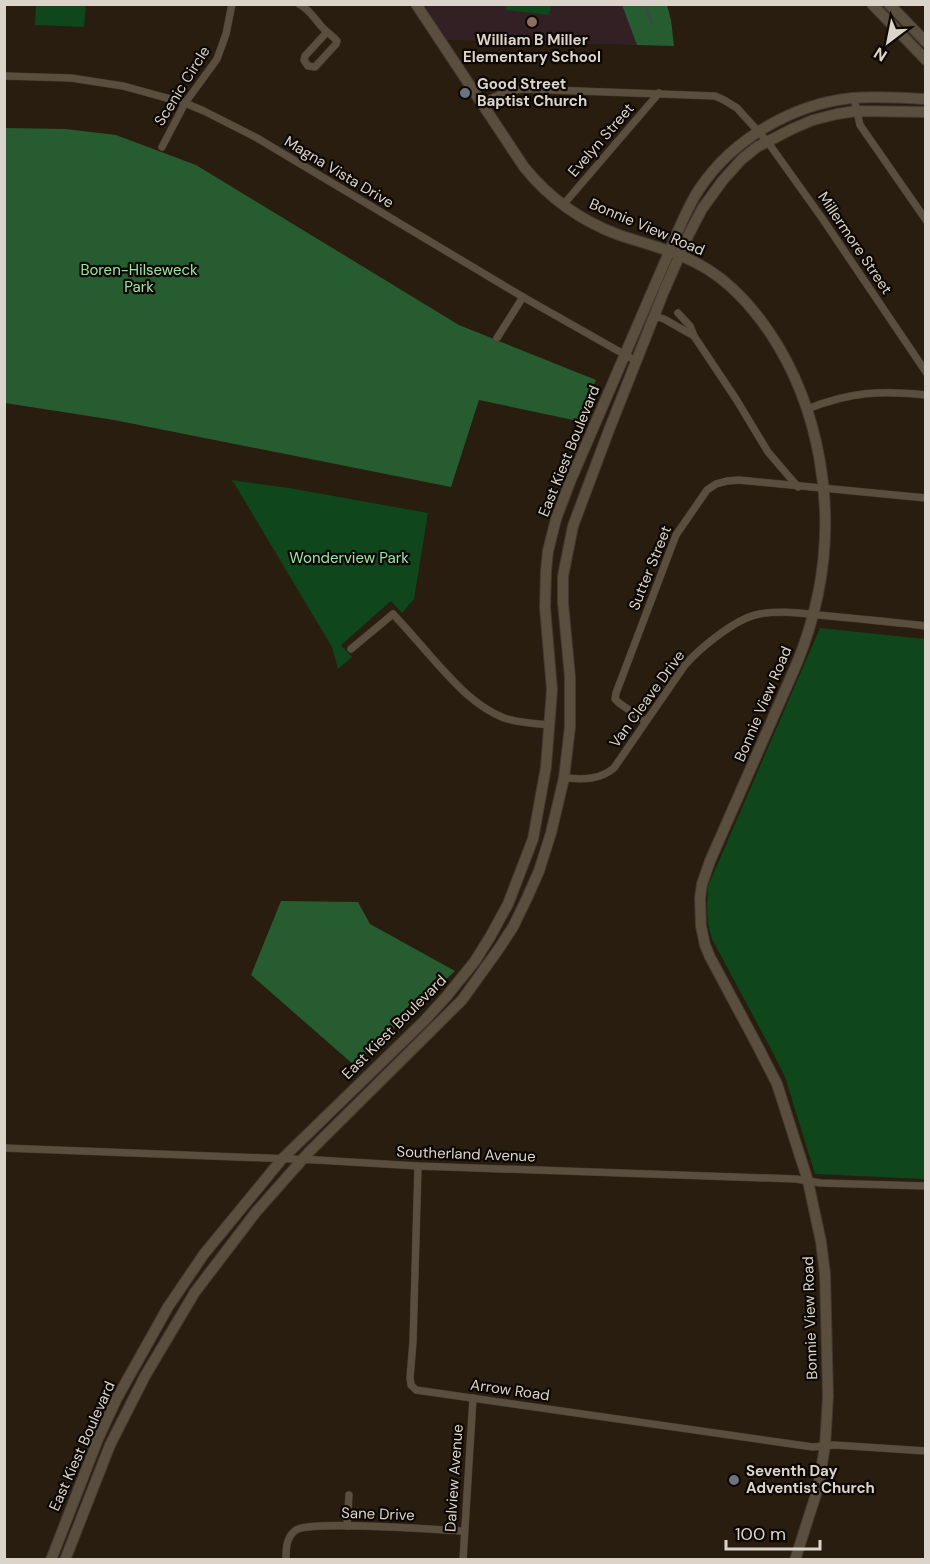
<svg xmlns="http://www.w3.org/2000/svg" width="930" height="1564" font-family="'DM Sans',sans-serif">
	<rect width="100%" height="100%" fill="#281d0f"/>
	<!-- education -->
	<polygon fill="#332025" points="424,5 622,5 637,45 447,40"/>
	<!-- green -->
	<g fill="#0f461c">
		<polygon points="36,5 86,5 84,27 35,25"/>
		<polygon points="506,5 506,4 551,5 549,15 506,10"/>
		<polygon points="231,480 289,488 428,513 414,599 402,613 391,601 341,645 352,657 338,669 332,647 234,483"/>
		<polygon points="820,628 925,639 925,1179 815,1174 785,1077 771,1049 712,939 708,924 707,906 708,886"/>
	</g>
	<!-- forest -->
	<g fill="#265c30">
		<polygon points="622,5 667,5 671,20 674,46 637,45"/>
		<polygon points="4,128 66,129 116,135 196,165 459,325 596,380 578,421 479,400 451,487 114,420 5,403"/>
		<polygon points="281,901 358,902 370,924 455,971 354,1065 251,975"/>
	</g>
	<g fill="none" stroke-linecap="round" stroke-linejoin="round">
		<!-- stream -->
		<polyline stroke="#42444e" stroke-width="2" points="644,4 652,23"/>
		<!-- street casing -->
		<g stroke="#413831" stroke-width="8">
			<g id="street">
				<path d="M299,4C313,12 315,21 325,30C329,34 333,36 337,41L336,44L315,67L308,66L304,60L305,56L327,32"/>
				<polyline points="4,76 71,78 123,86 185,103 204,111 257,138 523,297 636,361"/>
				<polyline points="854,98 860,125 926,220"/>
				<path d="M483,103C497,95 507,90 524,89L715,96L724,100L737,108L767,141L822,218L926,372"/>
				<polyline points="162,147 185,103 217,59 226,34 232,4"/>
				<polyline points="563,205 659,93"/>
				<polyline points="678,313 690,326 694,336"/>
				<polyline points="654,316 664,319 694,336 736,399 768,452 798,487"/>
				<polyline points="497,338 523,297"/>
				<path d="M807,409C851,392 879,390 926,395"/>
				<path d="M351,649L393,614C407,629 420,644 433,659C454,682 474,706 504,718C519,723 535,724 550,725"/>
				<polyline points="645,721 619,703 615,699 616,693 676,535 707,490 716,484 727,481 739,480 926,498"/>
				<path d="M564,778C582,779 598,781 614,768L685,665C700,648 733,621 755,615C777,609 807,614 829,616C861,619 893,622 926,626"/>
				<polyline points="4,1148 317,1160 418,1166 796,1179 821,1183 926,1186"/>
				<polyline points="418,1166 413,1342 410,1378 411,1385 416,1390 813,1447 834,1445 926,1451"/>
				<polyline points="347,1526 349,1495"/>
				<path d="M286,1560C286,1549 286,1537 296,1530C312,1520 438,1530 464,1531"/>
				<polyline points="463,1560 473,1398"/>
			</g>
		</g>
		<!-- secondary casing -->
		<g stroke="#413831" stroke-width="12">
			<g id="secondary">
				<path d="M416,4L524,167C549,198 581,221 619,235C649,245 680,252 707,269C733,285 753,308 770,333C820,408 836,507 818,594C813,618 806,641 797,663L710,861L702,884L700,898L701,926L705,945L710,957L756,1043L777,1084L808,1181L821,1242L825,1274L828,1396L825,1446L818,1488L795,1560"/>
				<polyline points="872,4 926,60"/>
				<polyline points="889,4 926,42"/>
				<path d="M51,1560L98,1439L117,1398L168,1307L204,1254L282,1159L424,1021L446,997L475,961L490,937L508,904L533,839L546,767L552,690L545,607L546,571L548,551L556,519L570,482L670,250C679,229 687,207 700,188C733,139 793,104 852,98C876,96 901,98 926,99"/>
				<polyline points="65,1560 110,1445 145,1376 195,1292 256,1212 309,1152 462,1000 498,950 513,927 527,898 539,871 551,833 564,778 570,727 570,677 563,603 563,576 573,526 609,430 664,291 689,234 702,209 723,180 742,159 757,147 792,129 813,120 837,114 856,111 926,112"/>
			</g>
		</g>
		<!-- street -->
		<use href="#street" stroke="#5a4e3f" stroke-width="7"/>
		<!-- secondary -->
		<use href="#secondary" stroke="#5a4e3f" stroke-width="10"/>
	</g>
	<!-- markers -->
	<circle fill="#8d6e63" stroke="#0d0804" stroke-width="2" cx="532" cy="22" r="6"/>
	<g fill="#6b7280" stroke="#0d0804" stroke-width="2">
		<circle cx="465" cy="93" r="6"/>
		<circle cx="734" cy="1480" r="6"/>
	</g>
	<g text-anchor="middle" stroke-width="4.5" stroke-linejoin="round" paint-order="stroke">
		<!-- poi labels -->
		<g font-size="15" font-weight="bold" fill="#dbd4cb" stroke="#0d0804" text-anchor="start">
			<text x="532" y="45" text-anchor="middle">William B Miller<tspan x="532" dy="17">Elementary School</tspan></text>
			<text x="477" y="89">Good Street<tspan x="477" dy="17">Baptist Church</tspan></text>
			<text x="746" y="1476">Seventh Day<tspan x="746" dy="17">Adventist Church</tspan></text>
		</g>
		<!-- street labels -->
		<g font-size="15" fill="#dbd4cb" stroke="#0d0804">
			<text transform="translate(182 86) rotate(-58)" y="5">Scenic Circle</text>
			<text transform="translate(601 140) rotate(-49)" y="5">Evelyn Street</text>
			<text transform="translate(339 172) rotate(31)" y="5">Magna Vista Drive</text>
			<text transform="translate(647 227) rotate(23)" y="5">Bonnie View Road</text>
			<text transform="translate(855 243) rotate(56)" y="5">Millermore Street</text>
			<text transform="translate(569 451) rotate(-68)" y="5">East Kiest Boulevard</text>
			<text transform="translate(650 568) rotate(-68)" y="5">Sutter Street</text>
			<text transform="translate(647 699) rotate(-54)" y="5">Van Cleave Drive</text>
			<text transform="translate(763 704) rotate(-67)" y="5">Bonnie View Road</text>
			<text transform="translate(394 1027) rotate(-45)" y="5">East Kiest Boulevard</text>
			<text transform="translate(466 1154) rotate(2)" y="5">Southerland Avenue</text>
			<text transform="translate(810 1318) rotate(-92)" y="5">Bonnie View Road</text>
			<text transform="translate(510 1390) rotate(8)" y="5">Arrow Road</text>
			<text transform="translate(82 1446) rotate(-66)" y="5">East Kiest Boulevard</text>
			<text transform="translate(454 1478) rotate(-86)" y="5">Dalview Avenue</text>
			<text transform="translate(378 1514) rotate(2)" y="5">Sane Drive</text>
		</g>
		<!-- park labels -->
		<g font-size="15" fill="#98e6a1" stroke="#0d0804">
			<text x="139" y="275">Boren-Hilseweck<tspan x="139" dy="17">Park</tspan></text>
			<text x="349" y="563">Wonderview Park</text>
		</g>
	</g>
	<!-- border -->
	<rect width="930" height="1564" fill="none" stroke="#dbd4cb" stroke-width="12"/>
	<!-- north arrow -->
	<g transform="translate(888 42) rotate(212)" stroke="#0d0804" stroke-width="4.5" paint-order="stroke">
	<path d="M0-4.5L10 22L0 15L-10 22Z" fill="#dbd4cb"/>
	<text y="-9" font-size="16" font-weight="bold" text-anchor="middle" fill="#dbd4cb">N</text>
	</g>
	<!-- scale -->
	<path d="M726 1540v9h94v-9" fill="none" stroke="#dbd4cb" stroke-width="3"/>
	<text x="735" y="1540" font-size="18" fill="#dbd4cb" stroke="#0d0804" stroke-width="4.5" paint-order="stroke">100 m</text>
</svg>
